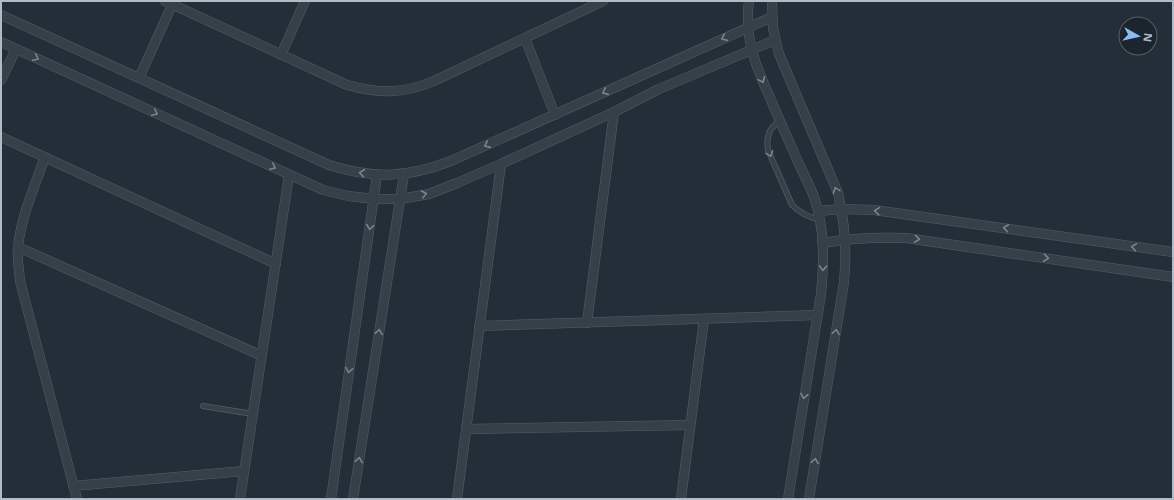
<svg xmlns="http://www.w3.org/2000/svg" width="1174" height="500" font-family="'Open Sans',sans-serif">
	<rect width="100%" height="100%" fill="#232e38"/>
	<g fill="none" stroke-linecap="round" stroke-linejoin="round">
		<!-- service casing -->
		<g stroke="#545e66" stroke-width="6">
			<g id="service">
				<path d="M780,121C769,128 766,136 768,150L792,205C800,213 808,217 820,220"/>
				<polyline points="203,406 253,414"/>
			</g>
		</g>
		<!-- minor casing -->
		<g stroke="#545e66" stroke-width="10">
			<g id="minor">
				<path d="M165,1L347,85C380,94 403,94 434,81L603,1"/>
				<path d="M749,1C744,39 756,67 771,100C780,122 790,143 799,164C804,175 810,186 814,197C825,229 824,262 821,294L788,499"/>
				<path d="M772,1L773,28L779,54L838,193C845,223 847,252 844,282L809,499"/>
				<path d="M1,15L329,165C373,179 407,178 451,161L772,17"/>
				<polyline points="525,38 555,115"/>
				<polyline points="1,42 323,190 348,196 374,199 400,199 429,194 457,183 501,164 614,112 659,89 775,40"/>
				<polyline points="281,55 305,1"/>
				<polyline points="139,78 172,5"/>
				<polyline points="1,80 16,49"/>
				<polyline points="1,137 276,264"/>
				<path d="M45,157C35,185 21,217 18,247C17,258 19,269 20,281L77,499"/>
				<polyline points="818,211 842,209 874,210 1173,252"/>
				<path d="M822,243C851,238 876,237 906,238L1173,277"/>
				<polyline points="18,247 262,356"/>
				<polyline points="587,323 614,112"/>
				<polyline points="479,326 817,315"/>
				<polyline points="466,429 690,425"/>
				<polyline points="73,486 244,471"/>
				<polyline points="240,499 289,175"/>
				<polyline points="331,499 377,175"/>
				<polyline points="353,499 404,174"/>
				<polyline points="457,499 501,164"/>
				<polyline points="681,499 704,319"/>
			</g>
		</g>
		<!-- service -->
		<use href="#service" stroke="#364049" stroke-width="4.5"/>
		<!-- minor -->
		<use href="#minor" stroke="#364049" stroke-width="9"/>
	</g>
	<!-- one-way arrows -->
	<defs><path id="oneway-chevron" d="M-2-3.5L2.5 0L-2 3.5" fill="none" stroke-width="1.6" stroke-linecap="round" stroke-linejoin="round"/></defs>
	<g stroke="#7a848d">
		<use href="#oneway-chevron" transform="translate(724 38) rotate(156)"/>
		<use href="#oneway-chevron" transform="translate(36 58) rotate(25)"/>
		<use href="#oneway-chevron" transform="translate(762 80) rotate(66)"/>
		<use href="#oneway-chevron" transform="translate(605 92) rotate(156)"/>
		<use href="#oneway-chevron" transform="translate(155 113) rotate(25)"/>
		<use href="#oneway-chevron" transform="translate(487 145) rotate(156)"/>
		<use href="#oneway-chevron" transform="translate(770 154) rotate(69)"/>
		<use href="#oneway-chevron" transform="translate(273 167) rotate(25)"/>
		<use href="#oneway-chevron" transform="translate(362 173) rotate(-172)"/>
		<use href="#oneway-chevron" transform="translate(836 190) rotate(-111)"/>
		<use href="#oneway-chevron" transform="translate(424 194) rotate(-12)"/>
		<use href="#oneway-chevron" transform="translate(877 211) rotate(-175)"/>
		<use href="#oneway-chevron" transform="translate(370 227) rotate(98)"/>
		<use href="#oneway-chevron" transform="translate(1006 228) rotate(-172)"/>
		<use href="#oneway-chevron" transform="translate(917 239) rotate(8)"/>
		<use href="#oneway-chevron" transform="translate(1134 247) rotate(-172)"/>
		<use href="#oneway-chevron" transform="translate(1046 258) rotate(8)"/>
		<use href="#oneway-chevron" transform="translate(823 268) rotate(92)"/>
		<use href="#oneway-chevron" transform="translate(379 332) rotate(-81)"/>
		<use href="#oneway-chevron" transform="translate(836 332) rotate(-81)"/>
		<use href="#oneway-chevron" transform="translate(349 370) rotate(98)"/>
		<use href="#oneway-chevron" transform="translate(804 396) rotate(99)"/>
		<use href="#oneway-chevron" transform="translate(359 460) rotate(-81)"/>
		<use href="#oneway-chevron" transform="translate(815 461) rotate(-81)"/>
	</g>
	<!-- border -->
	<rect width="1174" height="500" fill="none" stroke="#b1bbc5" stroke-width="4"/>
	<!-- north arrow -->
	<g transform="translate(1138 36) rotate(98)"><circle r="19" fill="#1b252d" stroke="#57616a"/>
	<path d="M0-3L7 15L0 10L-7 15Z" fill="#89bdf1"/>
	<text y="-6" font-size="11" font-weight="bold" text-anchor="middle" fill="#b1bbc5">N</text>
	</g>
</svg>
